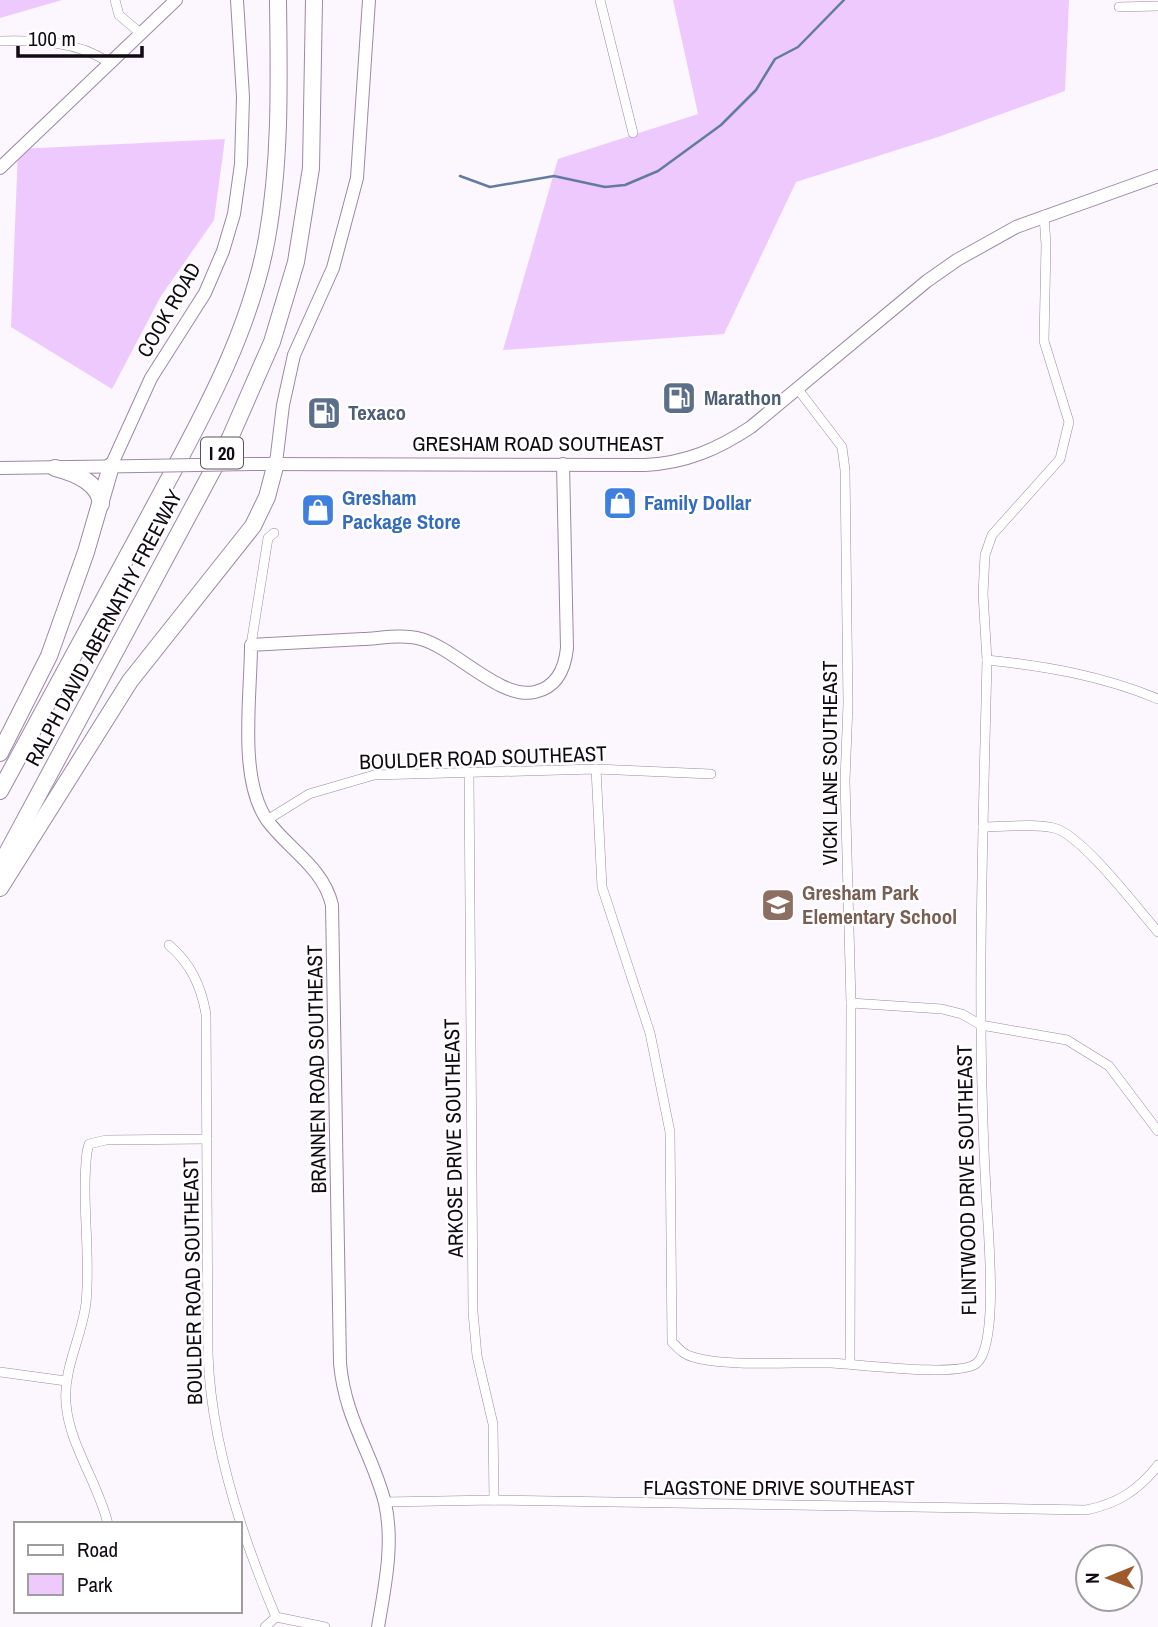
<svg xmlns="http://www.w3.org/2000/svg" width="1158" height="1627" font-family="'Archivo Narrow',sans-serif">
	<rect width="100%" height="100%" fill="#fcf7fe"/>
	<!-- green -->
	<g fill="#eec9fd">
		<polygon points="0,0 62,0 0,18"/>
		<polygon points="673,0 1069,0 1065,91 941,136 796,182 724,334 503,350 558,159 698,114"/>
		<polygon points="225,139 214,220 161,296 112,389 11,327 18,149"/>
	</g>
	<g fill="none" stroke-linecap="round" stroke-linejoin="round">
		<!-- stream -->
		<polyline stroke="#637ba2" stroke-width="2.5" points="460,176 490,187 554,176 605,187 625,185 658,171 721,125 756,90 775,59 798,47 844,0"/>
		<!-- street casing -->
		<g stroke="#9d88a6" stroke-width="10">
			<g id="street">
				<polyline points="115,0 119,15 139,32"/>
				<polyline points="600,0 633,133"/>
				<polyline points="1119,7 1158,6"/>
				<path d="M0,41C37,40 77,41 108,62"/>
				<polyline points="797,388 842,447 845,470 848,704 845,781 851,1003 850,1364"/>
				<polyline points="251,645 268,538 274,533"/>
				<path d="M987,660C1046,666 1103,676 1158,699"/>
				<path d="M596,769L602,887L650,1033L670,1132L672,1342C679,1349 684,1355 693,1357C724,1367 796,1362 831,1363C858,1364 960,1378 977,1363C1000,1341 987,1223 986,1190C976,1014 983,837 987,660L983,594L985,555L992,535L1060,459L1069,422L1044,341L1046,245L1044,215"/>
				<polyline points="469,773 473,1312 477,1356 493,1424 494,1500"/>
				<polyline points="267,820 309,794 374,775 596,769 711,774"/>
				<path d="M983,827C1005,827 1033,823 1054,828C1082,835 1137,908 1158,932"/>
				<path d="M169,945C191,964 201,986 206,1014L208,1354C211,1441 242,1537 276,1617"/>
				<polyline points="851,1003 942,1009 962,1014 981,1025 1067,1040 1109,1066 1158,1131"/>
				<polyline points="0,1372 66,1381"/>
				<path d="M384,1502L494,1500L1086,1510C1117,1504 1139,1490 1158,1465"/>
				<path d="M108,1524C98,1482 69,1445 66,1403C63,1368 82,1337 86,1303C91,1253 81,1202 87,1152L89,1144L106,1140L207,1139"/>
				<polyline points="276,1617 325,1627"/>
				<polyline points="265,1627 276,1617"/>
			</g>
		</g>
		<!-- secondary casing -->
		<g stroke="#9d88a6" stroke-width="14">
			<g id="secondary">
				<polyline points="0,168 176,0"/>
				<polyline points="276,463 283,405 294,355 333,268 357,178 369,0"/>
				<path d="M252,464L645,465C686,463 718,449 751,427L927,281L957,260L1016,227L1158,176"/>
				<polyline points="111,466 151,378 205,293 223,251 234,214 241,164 243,97 237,0"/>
				<polyline points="0,468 141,466"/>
				<path d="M378,1627C385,1586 394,1543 385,1503C372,1452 345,1420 340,1363L332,905C323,867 289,850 267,820C238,778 251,696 251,645C288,643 325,641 363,639C382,638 403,634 421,639C456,649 500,700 535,692C557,687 565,668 567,648L563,464"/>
			</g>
		</g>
		<!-- highway casing -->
		<g stroke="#9d88a6" stroke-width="18">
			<g id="highway">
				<path d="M55,468C75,473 99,482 101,504"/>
				<polyline points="0,753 49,656 86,552 111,466"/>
				<path d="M0,791C50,699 99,608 149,516C196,428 249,338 267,238C281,159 279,80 278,0"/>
				<polyline points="0,866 230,438 272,342 296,262 311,168 314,0"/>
				<polyline points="0,888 130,681 253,526 267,497 276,463"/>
			</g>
		</g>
		<!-- street -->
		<use href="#street" stroke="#fff" stroke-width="9"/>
		<!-- secondary -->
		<use href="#secondary" stroke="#fff" stroke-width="12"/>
		<!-- highway -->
		<use href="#highway" stroke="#fff" stroke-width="16"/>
		<!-- secondary-bridge casing -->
		<g stroke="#9d88a6" stroke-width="14" stroke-linecap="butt">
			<polyline id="secondary-bridge" points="141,466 252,464"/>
		</g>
		<!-- secondary-bridge -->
		<use href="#secondary-bridge" stroke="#fff" stroke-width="12"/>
	</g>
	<!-- icons -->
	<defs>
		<g id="fuel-square" transform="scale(1.75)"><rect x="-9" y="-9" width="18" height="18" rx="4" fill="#5c6f8a" stroke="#fff"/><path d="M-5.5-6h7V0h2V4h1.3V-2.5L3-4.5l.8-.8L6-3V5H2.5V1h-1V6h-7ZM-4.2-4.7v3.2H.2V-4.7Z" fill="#fff"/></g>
		<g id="shop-square" transform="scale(1.75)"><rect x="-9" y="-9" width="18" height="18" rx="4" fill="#3f7fe0" stroke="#fff"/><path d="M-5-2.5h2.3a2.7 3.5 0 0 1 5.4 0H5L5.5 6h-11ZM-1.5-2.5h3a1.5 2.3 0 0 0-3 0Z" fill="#fff"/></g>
		<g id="school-square" transform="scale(1.75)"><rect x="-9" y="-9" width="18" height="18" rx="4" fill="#8d6e63" stroke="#fff"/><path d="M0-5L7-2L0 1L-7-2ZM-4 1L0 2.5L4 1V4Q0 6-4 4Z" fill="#fff"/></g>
	</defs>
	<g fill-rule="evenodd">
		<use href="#fuel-square" x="679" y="398"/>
		<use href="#fuel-square" x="324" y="413"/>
		<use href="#shop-square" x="620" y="503"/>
		<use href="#shop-square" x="318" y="510"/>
		<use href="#school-square" x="778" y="905"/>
	</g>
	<g text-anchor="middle" stroke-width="5" stroke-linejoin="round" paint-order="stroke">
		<!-- shield labels -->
		<rect fill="#fff" stroke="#58545b" stroke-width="2" x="201" y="437.5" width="42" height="31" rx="5"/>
		<g font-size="19" font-weight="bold" fill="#110a15">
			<text x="222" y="460">I 20</text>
		</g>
		<!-- street labels -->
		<g font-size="21" fill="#110a15" stroke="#fff">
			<text transform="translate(169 310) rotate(-60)" y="7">COOK ROAD</text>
			<text x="538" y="451">GRESHAM ROAD SOUTHEAST</text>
			<text transform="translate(104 628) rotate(-62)" y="7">RALPH DAVID ABERNATHY FREEWAY</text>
			<text transform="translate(483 758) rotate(-2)" y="7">BOULDER ROAD SOUTHEAST</text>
			<text transform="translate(830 763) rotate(-90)" y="7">VICKI LANE SOUTHEAST</text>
			<text transform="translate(317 1069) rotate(-91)" y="7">BRANNEN ROAD SOUTHEAST</text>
			<text transform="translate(454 1138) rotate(-91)" y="7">ARKOSE DRIVE SOUTHEAST</text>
			<text transform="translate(967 1180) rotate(-91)" y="7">FLINTWOOD DRIVE SOUTHEAST</text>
			<text transform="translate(193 1281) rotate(-91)" y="7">BOULDER ROAD SOUTHEAST</text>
			<text x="779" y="1495">FLAGSTONE DRIVE SOUTHEAST</text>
		</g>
		<!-- service labels -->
		<g font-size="21" font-weight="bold" fill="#4e5e75" stroke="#fff" text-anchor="start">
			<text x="704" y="405">Marathon</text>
			<text x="348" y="420">Texaco</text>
		</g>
		<!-- shop labels -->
		<g font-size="21" font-weight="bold" fill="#366cbe" stroke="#fff" text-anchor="start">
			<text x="342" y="505">Gresham<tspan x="342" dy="24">Package Store</tspan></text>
			<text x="644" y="510">Family Dollar</text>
		</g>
		<!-- education labels -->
		<g font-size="21" font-weight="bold" fill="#785e54" stroke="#fff" text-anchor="start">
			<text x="802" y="900">Gresham Park<tspan x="802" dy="24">Elementary School</tspan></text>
		</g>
	</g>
	<!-- legend -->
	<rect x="14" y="1522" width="228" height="91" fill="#ffffff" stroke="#a09da1" stroke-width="2"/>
	<rect x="28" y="1545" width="35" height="10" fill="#ffffff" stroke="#a09da1" stroke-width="2"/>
	<text x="77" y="1557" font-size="21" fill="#110a15">Road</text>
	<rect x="28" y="1574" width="35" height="21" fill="#eec9fd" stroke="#a09da1" stroke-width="2"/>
	<text x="77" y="1592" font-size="21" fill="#110a15">Park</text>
	<!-- north arrow -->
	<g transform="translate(1109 1578) rotate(269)"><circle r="33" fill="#ffffff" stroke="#a09da1" stroke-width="2"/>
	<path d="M0-5L12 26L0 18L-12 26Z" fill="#9e592d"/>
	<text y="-10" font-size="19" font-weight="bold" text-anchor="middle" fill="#110a15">N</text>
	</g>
	<!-- scale -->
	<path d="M18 46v10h124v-10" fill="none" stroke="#110a15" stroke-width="3.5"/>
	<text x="28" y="46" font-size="21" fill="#110a15" stroke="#ffffff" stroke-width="5" paint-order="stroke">100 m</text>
</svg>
